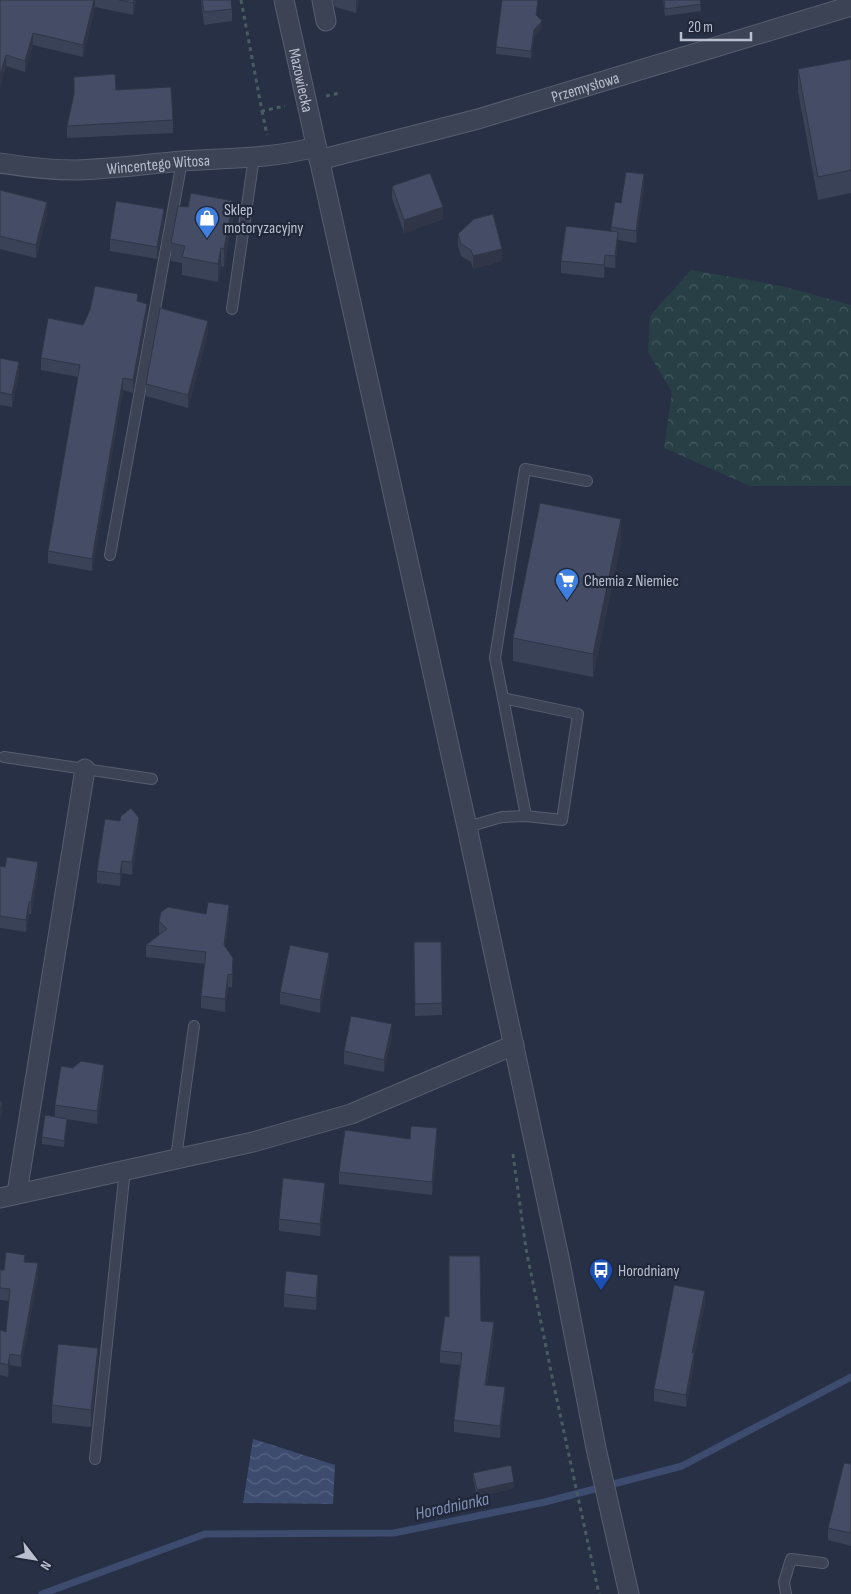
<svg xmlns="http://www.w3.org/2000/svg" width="851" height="1594" font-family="'Sofia Sans Condensed',sans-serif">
	<defs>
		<pattern id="forest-crowns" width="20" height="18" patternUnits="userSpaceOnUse" patternTransform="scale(1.25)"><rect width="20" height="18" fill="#293f46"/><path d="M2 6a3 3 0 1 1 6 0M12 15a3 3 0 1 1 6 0" fill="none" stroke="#465960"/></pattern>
		<pattern id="water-waves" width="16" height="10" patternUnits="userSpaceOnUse" patternTransform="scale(1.25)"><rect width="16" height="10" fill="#3d4b6e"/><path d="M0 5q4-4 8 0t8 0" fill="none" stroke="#576382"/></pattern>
	</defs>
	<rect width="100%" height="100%" fill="#273045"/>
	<!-- forest -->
	<polygon fill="url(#forest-crowns)" points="691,270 782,286 851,305 851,486 750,486 664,448 672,392 648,352 650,316"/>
	<!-- water -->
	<polygon fill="url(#water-waves)" points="253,1439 335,1465 333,1504 243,1503"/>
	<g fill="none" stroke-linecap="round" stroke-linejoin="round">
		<!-- stream -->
		<polyline stroke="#3d4b6e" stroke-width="7" points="42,1594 205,1534 394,1533 545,1502 682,1466 851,1377"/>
		<!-- lane casing -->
		<g stroke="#575e6f" stroke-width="12">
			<g id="lane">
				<polyline points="232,309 254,157"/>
				<polyline points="110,555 182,161"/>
				<polyline points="503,698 526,816"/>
				<polyline points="4,757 152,779"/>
				<polyline points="467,827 502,817 526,816 562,820 578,714 503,698 495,658 525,469 587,481"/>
				<polyline points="176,1158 194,1026"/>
				<polyline points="95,1459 125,1169"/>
				<polyline points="786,1594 784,1582 791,1559 823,1563"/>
			</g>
		</g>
		<!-- street casing -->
		<g stroke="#575e6f" stroke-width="21">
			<g id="street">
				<path id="s1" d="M284,0L467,827L560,1262L596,1448L629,1594"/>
				<polyline points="322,0 326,21"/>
				<path id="s2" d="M319,160L478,119L851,6"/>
				<path id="s3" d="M0,163C25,167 50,170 76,170C111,169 147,164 183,161C227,158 272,159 315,147"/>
				<polyline points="17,1193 85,769"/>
				<polyline points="0,1198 253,1142 351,1114 514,1045"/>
			</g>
		</g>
		<!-- path -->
		<g stroke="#485c62" stroke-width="3" stroke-dasharray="4 4" stroke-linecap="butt">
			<polyline points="241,0 262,111 285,106"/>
			<polyline points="326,96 340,93"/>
			<polyline points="262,111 267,135"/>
			<polyline points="513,1154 526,1249 554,1386 599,1594"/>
		</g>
		<!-- lane -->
		<use href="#lane" stroke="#3c4354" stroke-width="10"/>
		<!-- street -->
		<use href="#street" stroke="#3c4354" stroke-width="19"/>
	</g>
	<!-- wall -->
	<g fill="#3a4257">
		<polygon points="0,0 136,0 133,15 95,7 83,57 33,45 25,72 6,66 0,87"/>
		<polygon points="201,0 231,0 232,9 232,21 204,25"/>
		<polygon points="333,0 359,0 356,13 335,7"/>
		<polygon points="663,0 700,0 701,11 665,16"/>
		<polygon points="537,16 542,28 534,37 531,58 496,54 496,47"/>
		<polygon points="851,59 851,193 818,200 798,92 798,69"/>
		<polygon points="116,90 173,120 173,133 67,138 67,126"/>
		<polygon points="392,186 443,219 404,233 392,198"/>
		<polygon points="644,187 636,243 618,240 615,268 605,267 604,278 561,273 561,261 611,231 611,227 621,203"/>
		<polygon points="0,190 47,214 36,258 0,249"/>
		<polygon points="233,219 224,267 221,266 218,282 182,275 182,263 171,261 171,243"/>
		<polygon points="164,221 157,259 110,251 110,239"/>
		<polygon points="458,234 502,261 473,269 471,262 461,256 458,246"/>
		<polygon points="138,302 147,316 133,393 123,390 92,571 48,563 48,551 78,377 41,370 41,358 83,325"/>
		<polygon points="208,333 188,408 146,396 146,384"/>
		<polygon points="0,358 19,374 12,407 0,405"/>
		<polygon points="621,542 593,677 513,661 513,638"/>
		<polygon points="139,831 132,875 122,873 120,886 97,883 97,871"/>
		<polygon points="0,866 38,874 31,914 29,914 26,932 0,928"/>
		<polygon points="206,914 229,917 225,947 233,970 232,987 228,987 225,1012 201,1008 201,996 205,964 146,957 146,945 160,934 159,933 159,921"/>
		<polygon points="414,942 441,942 442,1015 415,1016"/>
		<polygon points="329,965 320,1013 280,1004 280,992"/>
		<polygon points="392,1036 384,1072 344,1064 344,1051"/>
		<polygon points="104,1077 97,1124 67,1119 67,1125 64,1147 42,1144 42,1137 55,1117 55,1105"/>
		<polygon points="410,1139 437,1141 432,1195 339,1184 339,1172"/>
		<polygon points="325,1195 320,1236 279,1231 279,1219"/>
		<polygon points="25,1262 38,1275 21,1367 10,1365 8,1377 0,1375 0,1330 6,1332 9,1301 0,1300 0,1270 4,1270"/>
		<polygon points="318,1287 316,1310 284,1307 284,1294"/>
		<polygon points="705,1304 694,1357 694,1365 686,1407 654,1401 654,1389"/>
		<polygon points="481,1321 494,1335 487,1385 505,1399 500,1438 454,1432 454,1420 460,1365 440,1363 440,1351"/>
		<polygon points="98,1366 91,1427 52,1423 52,1405"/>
		<polygon points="851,1464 851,1546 828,1540 828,1528"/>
		<polygon points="473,1473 514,1488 477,1497 473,1479"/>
	</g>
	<!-- shaded-wall -->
	<g fill="#303647">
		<polygon points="94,0 95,0 95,8 83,57 83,45"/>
		<polygon points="134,0 136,0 133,15 133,3"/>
		<polygon points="356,0 359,0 356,13"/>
		<polygon points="542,21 542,28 534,37 531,58 531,51 534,30"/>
		<polygon points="33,33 33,45 25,72 25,61"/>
		<polygon points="6,55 6,66 0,87 0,75"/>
		<polygon points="644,174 644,187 636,243 636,231"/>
		<polygon points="233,201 233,219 224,267 224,249"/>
		<polygon points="47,202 47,214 36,258 36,245"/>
		<polygon points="443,207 443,219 404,233 404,220"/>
		<polygon points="164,209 164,221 157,259 157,247"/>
		<polygon points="618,232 618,244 615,268 615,256"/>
		<polygon points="221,248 221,266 218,282 218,264"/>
		<polygon points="502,249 502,261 473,269 473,256"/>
		<polygon points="605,255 605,267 604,278 604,265"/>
		<polygon points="147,304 147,316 133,393 133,380"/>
		<polygon points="208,321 208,333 188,408 188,395"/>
		<polygon points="19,362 19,374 12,407 12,395"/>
		<polygon points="123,378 123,390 92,571 92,559"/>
		<polygon points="621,519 621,542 593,677 593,654"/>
		<polygon points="139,818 139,831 132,875 132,862"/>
		<polygon points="122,861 122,873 120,886 120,874"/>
		<polygon points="38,862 38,874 31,914 31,902"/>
		<polygon points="29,902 29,914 26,932 26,920"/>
		<polygon points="229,905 229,917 224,958 224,945"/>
		<polygon points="329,953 329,965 320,1013 320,1000"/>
		<polygon points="233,958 233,970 232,987 232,975"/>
		<polygon points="228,974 228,987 225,1012 225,999"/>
		<polygon points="392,1024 392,1036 384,1072 384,1060"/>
		<polygon points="104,1065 104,1077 97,1124 97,1111"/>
		<polygon points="2,1101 2,1114 0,1123 0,1111"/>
		<polygon points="67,1119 67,1125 64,1147 64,1141"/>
		<polygon points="437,1128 437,1141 432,1195 432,1182"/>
		<polygon points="325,1183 325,1195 320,1236 320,1224"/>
		<polygon points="38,1263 38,1275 21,1367 21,1356"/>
		<polygon points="318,1275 318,1287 316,1310 316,1298"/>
		<polygon points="705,1291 705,1304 694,1357 694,1365 686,1407 686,1395 692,1353"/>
		<polygon points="494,1322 494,1335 485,1397 485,1385"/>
		<polygon points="98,1348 98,1366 91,1427 91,1410"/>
		<polygon points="10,1354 10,1365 8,1377 8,1365"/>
		<polygon points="505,1387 505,1399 500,1438 500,1426"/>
		<polygon points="514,1482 514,1488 477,1497 477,1490"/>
	</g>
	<!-- building -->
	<g fill="#444d65" stroke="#303647">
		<polygon points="0,0 94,0 83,45 33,33 25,61 6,55 0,75"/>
		<polygon points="119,0 134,0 133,3"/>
		<polygon points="202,0 231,0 232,9 204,12"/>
		<polygon points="502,0 538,0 536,15 542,21 534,30 531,51 496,47"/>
		<polygon points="664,0 700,0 701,4 665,9"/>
		<polygon points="851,59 851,170 818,177 798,69"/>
		<polygon points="115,74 116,90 171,87 173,120 67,126 74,94 74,77"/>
		<polygon points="626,172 644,174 636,231 611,227 615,202 621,203"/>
		<polygon points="430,173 443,207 404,220 392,186"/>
		<polygon points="0,190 47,202 36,245 0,236"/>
		<polygon points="191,193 233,201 224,249 221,248 218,264 182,257 185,246 171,243 178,206 188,207"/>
		<polygon points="116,201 164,209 157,247 110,239"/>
		<polygon points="493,214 502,249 473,256 471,250 461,244 458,234 474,219"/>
		<polygon points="566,226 618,232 615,256 605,255 604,265 561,261"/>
		<polygon points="95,286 138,294 137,301 147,304 133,380 123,378 92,559 48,551 80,365 41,358 48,318 83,325 90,310"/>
		<polygon points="160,308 208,321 188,395 146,384"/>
		<polygon points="0,358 19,362 12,395 0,392"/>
		<polygon points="540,503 621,519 593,654 513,638"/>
		<polygon points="131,808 139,818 132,862 122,861 120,874 97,871 105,819 120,821 121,816"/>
		<polygon points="7,857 38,862 31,902 29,902 26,920 0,916 0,866 5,867"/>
		<polygon points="208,902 229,905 224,945 233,958 232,975 228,974 225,999 201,996 206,952 146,945 167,929 159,921 161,912 168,907 206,914"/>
		<polygon points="414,942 441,942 442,1003 415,1004"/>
		<polygon points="290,945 329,953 320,1000 280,992"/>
		<polygon points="351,1016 392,1024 384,1060 344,1051"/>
		<polygon points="81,1061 104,1065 97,1111 55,1105 61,1066 73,1068"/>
		<polygon points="0,1101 2,1101 0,1111"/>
		<polygon points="45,1115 67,1119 64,1141 42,1137"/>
		<polygon points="411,1126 437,1128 432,1182 339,1172 345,1130 410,1139"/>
		<polygon points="283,1178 325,1183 320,1224 279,1219"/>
		<polygon points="6,1252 25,1255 24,1262 38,1263 21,1356 10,1354 8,1365 0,1363 0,1330 6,1332 10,1289 0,1288 0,1270 4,1270"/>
		<polygon points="449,1256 480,1256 481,1321 494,1322 485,1385 505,1387 500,1426 454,1420 462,1353 440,1351 445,1316 449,1317"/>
		<polygon points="286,1271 318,1275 316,1298 284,1294"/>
		<polygon points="674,1285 705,1291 692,1353 694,1353 686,1395 654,1389"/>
		<polygon points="58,1344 98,1348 91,1410 52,1405"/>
		<polygon points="844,1463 851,1464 851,1533 828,1528"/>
		<polygon points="511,1465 514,1482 477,1490 473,1473"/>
	</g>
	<!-- icons -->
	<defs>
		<g id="shop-pin" transform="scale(1.25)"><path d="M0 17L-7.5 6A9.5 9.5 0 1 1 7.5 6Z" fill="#3f7fe0" stroke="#20283a"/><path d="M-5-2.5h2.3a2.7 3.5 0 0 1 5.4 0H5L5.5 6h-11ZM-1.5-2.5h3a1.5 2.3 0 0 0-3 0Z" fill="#fff"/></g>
		<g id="supermarket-pin" transform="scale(1.25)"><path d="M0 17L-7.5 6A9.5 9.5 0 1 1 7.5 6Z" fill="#3f7fe0" stroke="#20283a"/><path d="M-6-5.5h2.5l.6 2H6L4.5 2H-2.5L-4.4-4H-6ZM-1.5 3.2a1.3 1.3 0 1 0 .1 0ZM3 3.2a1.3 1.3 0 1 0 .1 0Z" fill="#fff"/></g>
		<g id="bus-pin" transform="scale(1.25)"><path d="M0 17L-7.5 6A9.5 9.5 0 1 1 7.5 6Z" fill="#1a4fb4" stroke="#20283a"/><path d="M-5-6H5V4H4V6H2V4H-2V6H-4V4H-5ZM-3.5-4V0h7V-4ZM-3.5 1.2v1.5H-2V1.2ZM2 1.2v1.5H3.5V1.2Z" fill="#fff"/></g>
	</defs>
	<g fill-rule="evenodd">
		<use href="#shop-pin" x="207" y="218"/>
		<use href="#supermarket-pin" x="567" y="580"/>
		<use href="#bus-pin" x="601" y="1270"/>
	</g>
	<g text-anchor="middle" stroke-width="4.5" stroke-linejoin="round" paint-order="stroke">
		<!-- street labels -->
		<g font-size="16" fill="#b9bfce" stroke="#20283a">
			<text dy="6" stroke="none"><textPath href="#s1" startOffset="82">Mazowiecka</textPath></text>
			<text dy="6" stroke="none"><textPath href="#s2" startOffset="276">Przemysłowa</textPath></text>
			<text dy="6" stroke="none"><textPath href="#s3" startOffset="159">Wincentego Witosa</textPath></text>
		</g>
		<!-- poi labels -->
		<g font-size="16" fill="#b9bfce" stroke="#20283a" text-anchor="start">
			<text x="224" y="215">Sklep<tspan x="224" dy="18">motoryzacyjny</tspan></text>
			<text x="584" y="586">Chemia z Niemiec</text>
			<text x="618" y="1276">Horodniany</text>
		</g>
		<!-- water labels -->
		<g font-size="18" font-style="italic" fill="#8090b5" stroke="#20283a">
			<text transform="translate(452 1506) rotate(-12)" y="6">Horodnianka</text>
		</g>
	</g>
	<!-- north arrow -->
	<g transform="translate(35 1559) rotate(121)" stroke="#20283a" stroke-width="4" paint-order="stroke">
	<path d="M0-4L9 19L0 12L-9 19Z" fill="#b9bfce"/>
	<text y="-8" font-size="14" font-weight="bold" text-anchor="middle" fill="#b9bfce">N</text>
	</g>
	<!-- scale -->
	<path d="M681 32v8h70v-8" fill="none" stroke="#b9bfce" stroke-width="2.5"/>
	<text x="688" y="32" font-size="15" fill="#b9bfce" stroke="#20283a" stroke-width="4" paint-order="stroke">20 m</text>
</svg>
